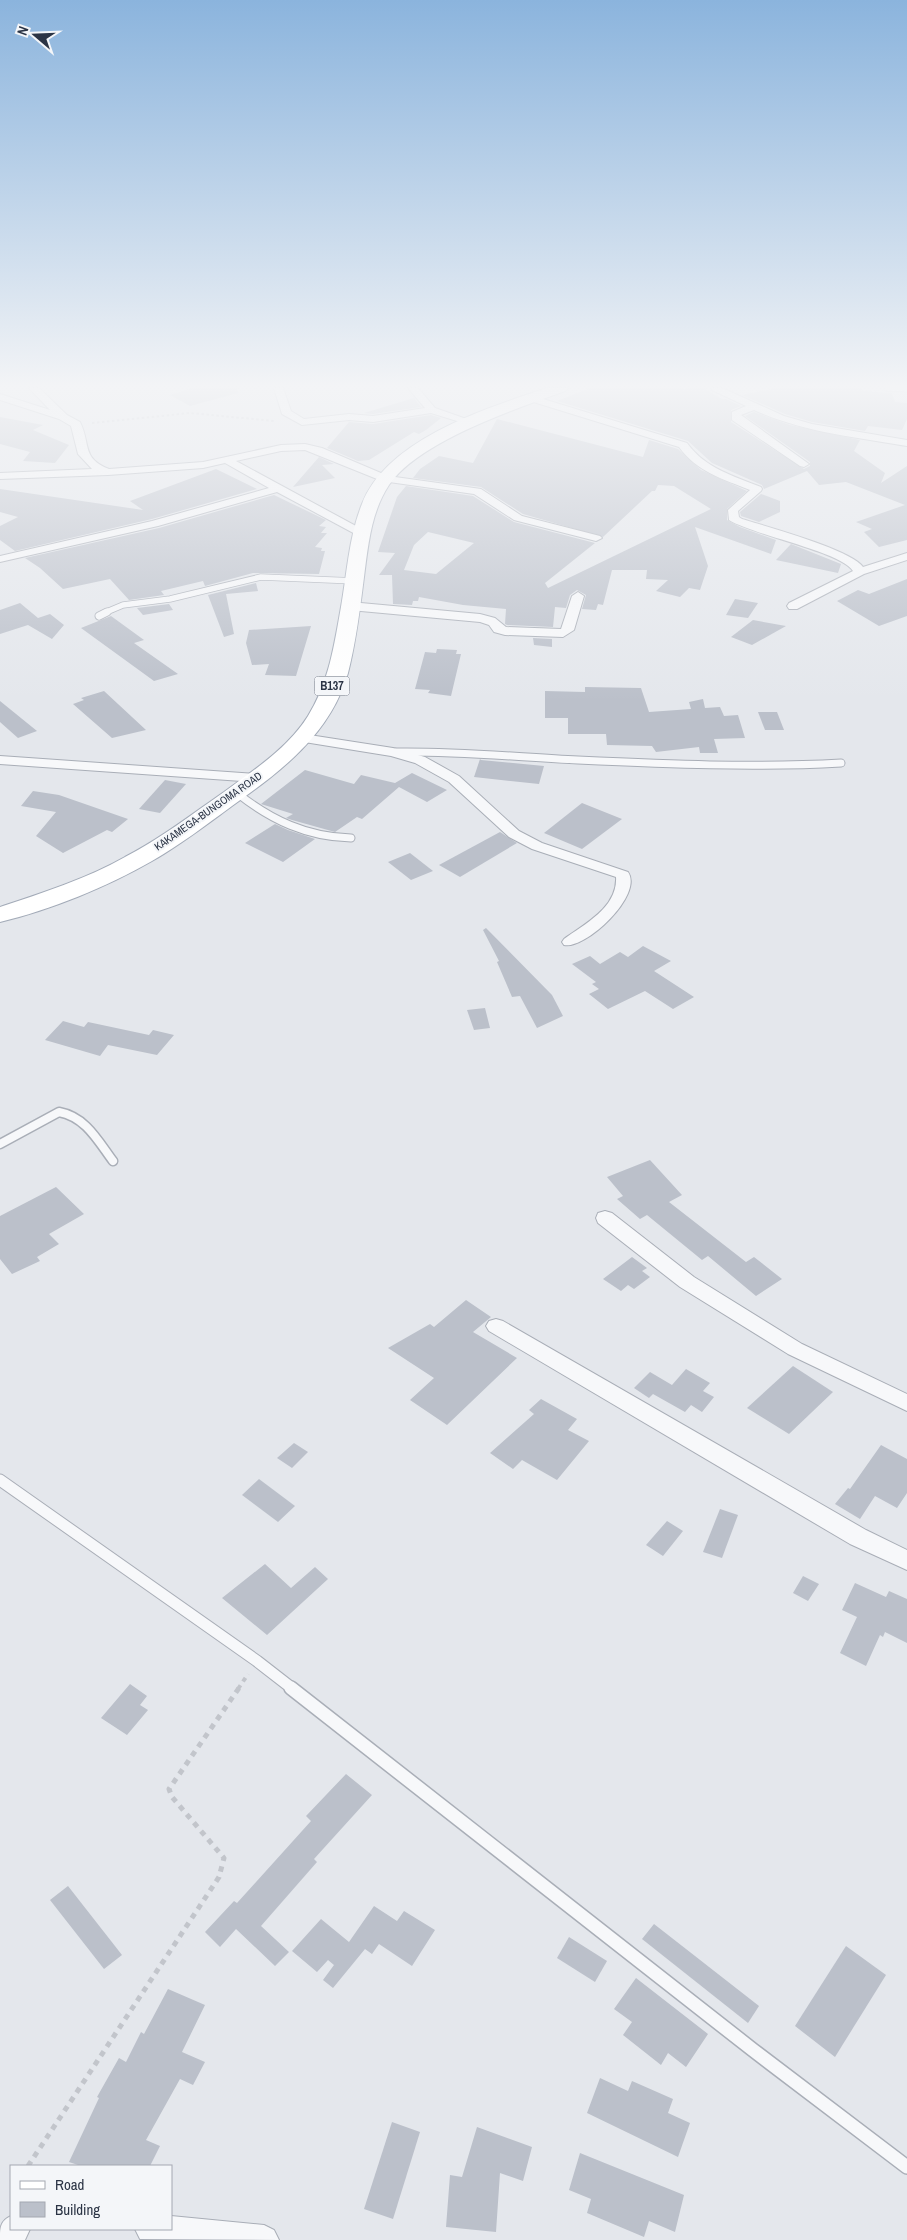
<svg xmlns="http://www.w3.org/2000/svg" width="907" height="2240" font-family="'Archivo Narrow',sans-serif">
	<rect width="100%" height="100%" fill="#e4e7ec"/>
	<!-- building -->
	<g fill="#bbc0ca" fill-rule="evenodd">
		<polygon points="192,388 237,388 238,393 190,406 170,395"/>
		<polygon points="590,388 681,388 684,389 703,388 722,399 726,399 741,406 731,410 731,422 804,469 810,466 810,462 745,416 754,412 790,425 860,440 854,451 885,473 881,483 907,466 907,540 879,547 864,532 872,529 856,522 905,505 846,482 819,485 807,471 764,489 762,485 712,463 688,441 557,401"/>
		<polygon points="777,388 862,388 862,391 892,393 895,402 907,403 907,419 902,430 868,426 865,431 812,422 785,414 742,395"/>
		<polygon points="414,398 421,407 373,414 364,413"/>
		<polygon points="431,415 441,418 426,430 419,434 414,432 369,460 358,461 327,448 349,422 373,424"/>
		<polygon points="0,417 43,425 33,430 69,445 55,463 23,461 30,452 0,444"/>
		<path d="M497,419L643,457L649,440L678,449L701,470L747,491L727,509V520L740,527L776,540L771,554L695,527L708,566L700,590L689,588L680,597L656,591L668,580L646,579L647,570H612L603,605L598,604L596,610L582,609L586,595L577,590L570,595L566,608L555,607L553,627L507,625L505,624L506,609L463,605L419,597L418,601H413L412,605L393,604L392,575H379L395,553L378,552L397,497L406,486L473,496L514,522L595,543L545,583L548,588L711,509L674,486L658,485L655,491H652L603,537L523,514L481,487L413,478L420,469L439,456L473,463ZM428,532L474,543L436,574L404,570L414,545Z"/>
		<polygon points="319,457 334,464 322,465 335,478 293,487"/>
		<polygon points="216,469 257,489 152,519 15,551 0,540 0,526 18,517 0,512 0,489 143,510 130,501"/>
		<polygon points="761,494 780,501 780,512 759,522 741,516 740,512"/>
		<polygon points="274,495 326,520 319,526 326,527 321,533 327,533 315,547 322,548 321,551 325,551 319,574 253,573 205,586 203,581 161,591 164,595 129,600 110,579 63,589 40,568 25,558 159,528"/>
		<polygon points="791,544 841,564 838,573 776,560"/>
		<polygon points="907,579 907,616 879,626 837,601 858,590 869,594"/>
		<polygon points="256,583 258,591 226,594 234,634 224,637 208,595"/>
		<polygon points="735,599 758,603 748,618 726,615"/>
		<polygon points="20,603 38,618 50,614 64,625 52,639 28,625 0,634 0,610"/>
		<polygon points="169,604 173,610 143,615 137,608"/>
		<polygon points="111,616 144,640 134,643 178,674 154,681 81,628"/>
		<polygon points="753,620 786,626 752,645 731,637"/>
		<polygon points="311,626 296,676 265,675 269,664 252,665 246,643 249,630"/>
		<polygon points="533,638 552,639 552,647 534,645"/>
		<polygon points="437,649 457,650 456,654 461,654 451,696 428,693 430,690 415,689 425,652 436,653"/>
		<polygon points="585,687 641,688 649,712 691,709 689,702 703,699 705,708 720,707 724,716 738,715 745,738 714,739 718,753 700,753 699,747 656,752 652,746 607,745 606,734 568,734 568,718 545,718 545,691 585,692"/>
		<polygon points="104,691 146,730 112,738 73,704 84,700 81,698"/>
		<polygon points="0,701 37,731 18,738 0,722"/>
		<polygon points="758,712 777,712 784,730 765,730"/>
		<polygon points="480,759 481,760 544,766 539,784 474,777"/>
		<polygon points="305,770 354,784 361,775 395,783 412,773 447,790 427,802 399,787 362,819 357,817 335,832 292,820 286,818 293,814 261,804"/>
		<polygon points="165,780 186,784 160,813 139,809"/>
		<polygon points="33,791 59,795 128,819 112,832 107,830 63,853 36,836 56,812 21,806"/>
		<polygon points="582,803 622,819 582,849 544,833"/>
		<polygon points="275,824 288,830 315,839 283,862 245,843"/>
		<polygon points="500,832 517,843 460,877 439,865"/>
		<polygon points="410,853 433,871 411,880 388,862"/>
		<polygon points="486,928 552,995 563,1016 537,1028 520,996 512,997 497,962 499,961 483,930"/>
		<polygon points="643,946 671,961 654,971 694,997 673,1009 645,991 608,1009 589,994 599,989 592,984 596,982 572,964 590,956 600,964 620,952 628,957"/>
		<polygon points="485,1008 490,1028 474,1030 467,1010"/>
		<polygon points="63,1021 84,1027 88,1022 149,1035 153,1030 174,1035 157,1055 108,1045 100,1056 45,1040"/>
		<polygon points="650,1160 682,1195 669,1202 746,1262 754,1257 782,1279 756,1296 708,1256 702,1260 647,1215 640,1219 617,1199 623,1196 607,1177"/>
		<polygon points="56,1187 84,1214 49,1234 59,1244 37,1257 40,1261 12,1274 0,1259 0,1216"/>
		<polygon points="632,1257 647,1268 642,1271 650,1277 634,1289 628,1285 621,1291 603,1279"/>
		<polygon points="466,1300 491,1317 473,1332 517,1358 447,1425 410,1400 434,1378 388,1348 430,1324 434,1327"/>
		<polygon points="793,1366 833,1392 789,1434 747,1408"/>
		<polygon points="686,1369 710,1383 703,1391 714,1397 702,1412 691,1405 685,1412 653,1394 649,1398 634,1388 650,1372 672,1385"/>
		<polygon points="541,1399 577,1419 568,1430 589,1441 557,1480 522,1460 513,1469 490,1453 534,1414 529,1410"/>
		<polygon points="294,1443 308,1452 292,1468 277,1458"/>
		<polygon points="881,1445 907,1459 907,1493 897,1508 875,1496 860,1519 835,1504 848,1488 850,1489"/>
		<polygon points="259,1479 295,1506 278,1522 242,1495"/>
		<polygon points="720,1509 738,1515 722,1558 703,1552"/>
		<polygon points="667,1521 683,1531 663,1556 646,1545"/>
		<polygon points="265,1564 291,1588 315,1567 328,1579 267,1635 222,1598"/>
		<polygon points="803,1576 819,1584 808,1601 793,1593"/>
		<polygon points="855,1583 886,1597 889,1591 907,1599 907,1643 885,1632 883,1637 880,1635 866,1666 840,1653 857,1617 842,1610"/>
		<polygon points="130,1684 147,1696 140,1705 148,1710 127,1735 101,1718"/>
		<polygon points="346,1774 372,1795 314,1859 317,1862 261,1926 289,1952 275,1966 236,1929 220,1947 205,1932 234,1901 237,1903 311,1821 306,1816"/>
		<polygon points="68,1886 122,1955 104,1969 50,1900"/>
		<polygon points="374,1906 397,1921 404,1911 435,1930 412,1966 379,1944 372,1954 365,1949 333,1988 323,1980 334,1965 328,1960 317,1972 292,1951 321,1919 349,1942"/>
		<polygon points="654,1924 759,2006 748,2023 642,1939"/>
		<polygon points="569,1937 607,1961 595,1982 557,1958"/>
		<polygon points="846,1946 886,1975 835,2057 795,2026"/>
		<polygon points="636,1978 708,2034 686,2067 668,2053 661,2065 623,2035 632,2022 614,2009"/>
		<polygon points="168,1989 205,2005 182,2052 205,2062 193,2085 180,2079 146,2140 160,2146 150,2166 81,2166 69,2162 99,2098 97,2097 119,2058 126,2062 141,2032 144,2034"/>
		<polygon points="600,2078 628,2091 632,2081 673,2099 668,2113 690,2123 678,2157 587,2113"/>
		<polygon points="392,2122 420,2132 393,2219 364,2209"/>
		<polygon points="477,2127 532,2147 523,2181 500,2173 496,2232 446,2227 450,2175 462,2177"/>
		<polygon points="580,2153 684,2195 675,2232 649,2221 644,2237 587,2213 591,2199 569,2190"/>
	</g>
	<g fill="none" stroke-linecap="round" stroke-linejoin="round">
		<!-- service-far4 casing -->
		<g stroke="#a9aeb7" stroke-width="7">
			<g id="service-far4">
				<polyline points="887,388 907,389"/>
				<polyline points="104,613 123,605 170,599 261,577 355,581"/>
			</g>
		</g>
		<!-- service-far3 casing -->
		<g stroke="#a9aeb7" stroke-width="9">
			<g id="service-far3">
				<polyline points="99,616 107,612"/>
				<path d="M396,752C457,751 517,757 578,760C666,764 754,768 841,763"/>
				<path d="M237,793C271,820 307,837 351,838"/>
			</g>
		</g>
		<!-- service-far2 casing -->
		<g stroke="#a9aeb7" stroke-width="11">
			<path id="service-far2" d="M0,1144L59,1112C86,1117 98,1141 113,1161"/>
		</g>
		<!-- service-far1 casing -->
		<g stroke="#a9aeb7" stroke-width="13">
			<polyline id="service-far1" points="0,1480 257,1661 293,1689"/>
		</g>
		<!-- service casing -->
		<g stroke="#a9aeb7" stroke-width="16">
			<polyline id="service" points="291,1688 753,2050 907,2167"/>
		</g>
		<!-- minor casing -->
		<g stroke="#a9aeb7" stroke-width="2">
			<g id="minor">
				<path d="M29,388H39L67,415L80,422C91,444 81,458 109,469L203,462L281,445L305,444L322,448L388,476L481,489L522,516L600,536L602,538L596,541L514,520L474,494L382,481L305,450L281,451L236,461L367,532L369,534L367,536H359L277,492L158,526L0,562V556L152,521L269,488L225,463L203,468L108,475L0,479V473L92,469L78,454L71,426L59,419L0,400V394L50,410Z"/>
				<polygon points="274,388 283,388 291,411 304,419 349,414 373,416 425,408 408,388 418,388 435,408 475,422 470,425 431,413 373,422 349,420 302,425 282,414"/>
				<path d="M711,388H722L784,416L812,424L907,440V446C855,437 802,432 754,410L741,415L809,464L804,467L800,466L732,420V412L746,406L712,390Z"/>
				<path d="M530,395L687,443C705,468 733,476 761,487L762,489L761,491L738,511L739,517L742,519C765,526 852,550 863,567L907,553V560L864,574L797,609H789L787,606L789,603L853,571C842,552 753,535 729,520L728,510L750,490C723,479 697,472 679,447L527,400L525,398Z"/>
				<polygon points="578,592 584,596 574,630 563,637 505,635 494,632 489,625 480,622 350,610 344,606 350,602 480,614 495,618 506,627 561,629 572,596"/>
				<path d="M303,734L393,748L425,757L459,776L519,831L542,843L628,872C644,895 585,950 564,945L562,942L564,939C585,924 618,907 616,877L532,849L509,837L449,782L415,763L391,756L298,741L296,738L298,735Z"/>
				<polygon points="0,756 257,774 264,778 257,782 0,764"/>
				<polygon points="605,1211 612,1213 694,1277 802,1344 907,1394 907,1411 788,1354 680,1287 598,1223 596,1218 598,1213"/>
				<polygon points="496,1319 503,1321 866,1530 907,1550 907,1570 850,1544 489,1331 486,1326 489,1321"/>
				<path d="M11,2216V2229H30L25,2240H0C0,2228 0,2221 11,2216Z"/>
				<polygon points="171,2216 264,2225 274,2230 279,2240 140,2239 135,2229 171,2229"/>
			</g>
		</g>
		<!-- primary casing -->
		<g stroke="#a3abb8" stroke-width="2">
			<path id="primary" d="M547,388H568L565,391C516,409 419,441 389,485C371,512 368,546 364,577C360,609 356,642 348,673C330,735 281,771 232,806C206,825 180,845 152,861C107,887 50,910 0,922V907C42,893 86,879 125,857C160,839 191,815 224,792C254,770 288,748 308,716C329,682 334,646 341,607C347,573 349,536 362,504C387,439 487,408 547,388Z"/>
		</g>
		<!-- path-far2 -->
		<polyline stroke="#c2c5cb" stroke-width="2" stroke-dasharray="2.5 2.5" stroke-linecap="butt" points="92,423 190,413 274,421"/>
		<!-- path-far1 -->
		<polyline stroke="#c2c5cb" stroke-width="4" stroke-dasharray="4.5 4.5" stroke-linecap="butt" points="238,1689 248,1674"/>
		<!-- path -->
		<polyline stroke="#c2c5cb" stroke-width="5" stroke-dasharray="5.5 5.5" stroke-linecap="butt" points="28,2166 219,1877 224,1858 172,1797 169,1789 239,1688"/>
		<!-- service-far4 -->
		<use href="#service-far4" stroke="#f7f8fa" stroke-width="5.5"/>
		<!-- service-far3 -->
		<use href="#service-far3" stroke="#f7f8fa" stroke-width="7"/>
		<!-- service-far2 -->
		<use href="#service-far2" stroke="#f7f8fa" stroke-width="8"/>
		<!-- service-far1 -->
		<use href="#service-far1" stroke="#f7f8fa" stroke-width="11"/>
		<!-- service -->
		<use href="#service" stroke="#f7f8fa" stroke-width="13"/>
		<!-- minor -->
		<use href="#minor" fill="#f7f8fa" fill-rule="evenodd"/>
		<!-- primary -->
		<use href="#primary" fill="#fff" fill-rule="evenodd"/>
	</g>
	<!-- sky -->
	<linearGradient id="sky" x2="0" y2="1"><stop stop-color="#8bb4dd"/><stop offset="0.55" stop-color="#f3f4f6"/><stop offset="1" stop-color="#f3f4f6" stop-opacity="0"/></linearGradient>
	<rect width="907" height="701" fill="url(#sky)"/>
	<g text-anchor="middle" stroke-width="4" stroke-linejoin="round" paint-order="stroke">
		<!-- far-street labels -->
		<g font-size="11" fill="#2b3445" stroke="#f4f6f9">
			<text transform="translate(208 811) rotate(-35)" y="4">KAKAMEGA-BUNGOMA ROAD</text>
		</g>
		<!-- shield labels -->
		<rect fill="#f4f6f9" stroke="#676e7b" stroke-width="1" x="314.5" y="676.5" width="35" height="19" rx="4"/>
		<g font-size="12" font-weight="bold" fill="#2b3445">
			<text x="332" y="690">B137</text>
		</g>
	</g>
	<!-- legend -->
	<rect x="10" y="2165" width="162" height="65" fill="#f4f6f9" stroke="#a4a8b1"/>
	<rect x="20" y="2181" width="25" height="8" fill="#ffffff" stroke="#a4a8b1"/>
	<text x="55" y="2190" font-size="15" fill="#2b3445">Road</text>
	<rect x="20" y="2202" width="25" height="15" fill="#bbc0ca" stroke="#a4a8b1"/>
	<text x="55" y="2215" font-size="15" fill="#2b3445">Building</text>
	<!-- north arrow -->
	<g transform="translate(35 35) rotate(289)" stroke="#f4f6f9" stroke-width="4" paint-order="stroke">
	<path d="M0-4L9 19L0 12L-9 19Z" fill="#2b3445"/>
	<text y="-8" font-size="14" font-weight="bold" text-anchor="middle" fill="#2b3445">N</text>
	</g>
</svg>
